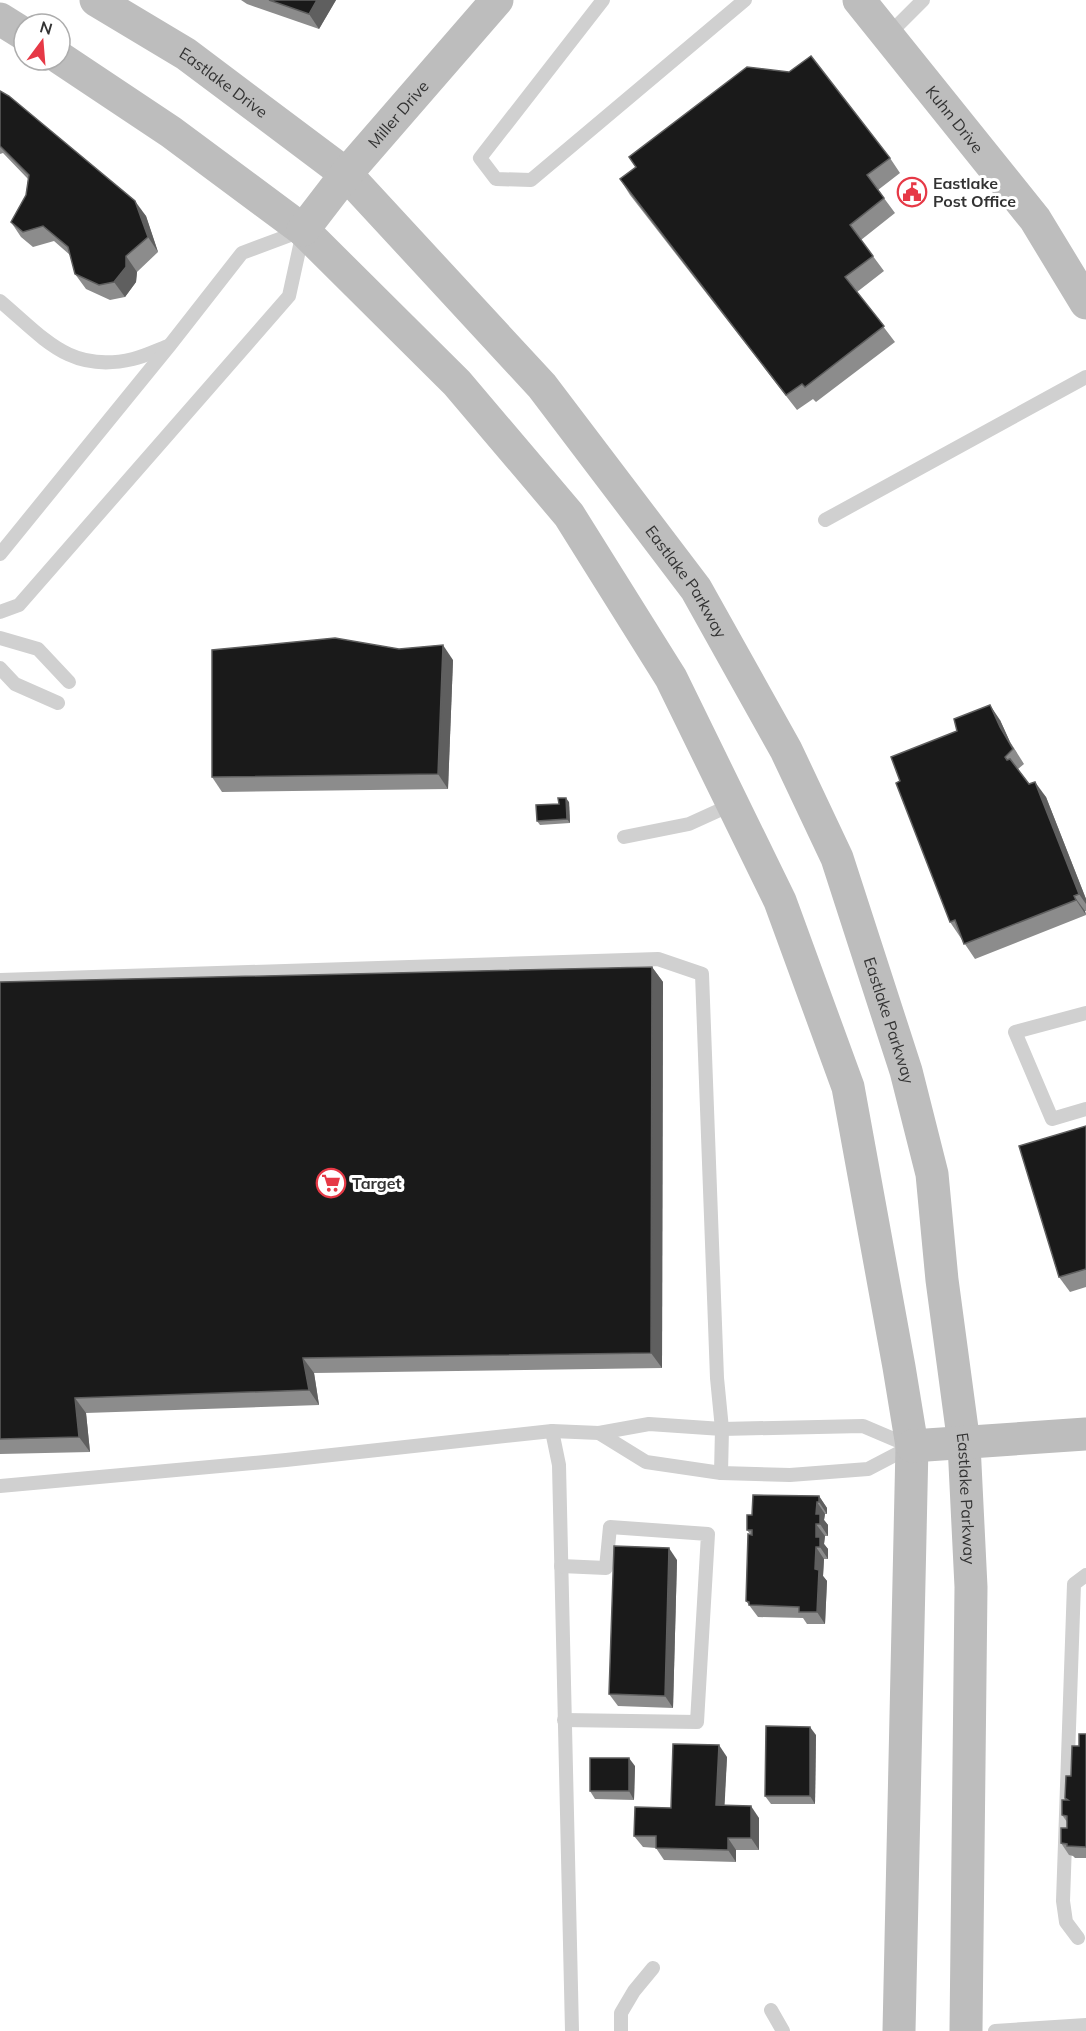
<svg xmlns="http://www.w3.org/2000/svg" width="1086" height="2031" font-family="Mulish,sans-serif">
	<rect width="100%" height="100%" fill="#fff"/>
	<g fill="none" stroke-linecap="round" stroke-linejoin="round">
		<!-- lane -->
		<g stroke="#d0d0d0" stroke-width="14">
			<polyline points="603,0 480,158 496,179 531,180 745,0"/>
			<polyline points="888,35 923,0"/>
			<path d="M0,301C44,338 70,374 133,359C145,356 157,350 168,346"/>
			<polyline points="825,520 1086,377"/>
			<polyline points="0,554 170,345 242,253 301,231"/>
			<polyline points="0,612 19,605 289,296 303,232"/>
			<polyline points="0,638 38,649 69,682"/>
			<polyline points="0,668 15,684 58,703"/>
			<polyline points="624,837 689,824 733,804"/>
			<polyline points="0,980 658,959 702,974 717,1378 722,1429 721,1473"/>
			<polyline points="1086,1013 1015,1032 1052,1119 1086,1109"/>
			<polyline points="552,1431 559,1465 572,2031"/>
			<polyline points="599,1433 646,1462 721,1473 790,1475 868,1469 912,1446"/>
			<polyline points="0,1486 286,1460 552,1431 599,1433 649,1424 722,1429 863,1426 910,1446"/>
			<polyline points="561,1566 606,1568 610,1527 708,1534 697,1722 564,1720"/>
			<polyline points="1078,1938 1066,1922 1063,1901 1074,1584 1086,1575"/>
			<polyline points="771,2010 783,2031"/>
			<polyline points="621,2031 621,2013 634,1991 653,1968"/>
			<polyline points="995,2031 1086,2025"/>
		</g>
		<!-- secondary -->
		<g stroke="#bdbdbd" stroke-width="33">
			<path id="s1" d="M96,0L186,54L346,174L542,386L696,589L786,750L837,858L906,1071L932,1174L942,1280L964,1444L971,1587L966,2031"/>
			<path id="s2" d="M859,0L1035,219L1086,303"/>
			<polyline points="0,19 24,34"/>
			<polyline points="60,58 171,132 303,230 457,383 569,515 671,678 780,901 848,1087 899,1367 912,1446 899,2031"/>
			<path id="s3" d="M303,230L346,174L497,0"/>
			<polyline points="912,1446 1086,1434"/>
		</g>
	</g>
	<!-- wall -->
	<g fill="#8c8c8c">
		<polygon points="241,0 336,0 319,29 247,4"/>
		<polygon points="0,91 146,216 158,252 137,272 136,282 125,297 110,300 86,289 75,274 70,255 54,241 33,247 21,237 11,222 26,195 28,179 3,153 0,154"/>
		<polygon points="890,158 900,173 878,190 895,213 861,240 884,271 857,292 895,342 816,402 813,399 797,410 630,195 620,179"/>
		<polygon points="453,660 448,789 222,792 212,777"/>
		<polygon points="1000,720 1010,742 1024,764 1018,769 1029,784 1046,797 1086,899 1086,911 1085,911 1086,915 975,959 950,922 900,781"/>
		<polygon points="569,802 570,823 540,825 537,821 559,804"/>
		<polygon points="652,967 663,982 662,1368 314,1373 319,1405 86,1413 90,1452 0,1454 0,982"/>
		<polygon points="1086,1126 1086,1287 1070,1292 1059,1277"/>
		<polygon points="819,1496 827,1508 827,1514 825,1514 824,1520 828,1525 828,1536 825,1536 824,1544 828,1549 828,1559 824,1559 823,1576 827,1581 825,1624 807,1624 803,1618 758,1617 746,1601 750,1534 747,1530 752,1515"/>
		<polygon points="677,1560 673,1708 618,1706 609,1694"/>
		<polygon points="1086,1734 1086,1858 1075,1858 1073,1856 1069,1855 1061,1843 1067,1828 1067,1822 1062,1815 1067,1800 1065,1798 1079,1746"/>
		<polygon points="816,1735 815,1804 771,1804 765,1796"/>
		<polygon points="727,1757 724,1805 759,1818 759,1850 736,1850 736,1862 664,1860 656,1848 643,1847 634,1836 671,1808"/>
		<polygon points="635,1766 634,1800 595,1799 590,1791"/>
	</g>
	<!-- shaded-wall -->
	<g fill="#5f5f5f">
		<polygon points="317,0 336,0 319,29 309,14"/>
		<polygon points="135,201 146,216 158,252 148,237"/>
		<polygon points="126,256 137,272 136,282 125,297 114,282"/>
		<polygon points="443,645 453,660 448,789 438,774"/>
		<polygon points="990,705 1000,720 1010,742 1024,764 1000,727"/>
		<polygon points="1035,782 1046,797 1086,899 1086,904 1079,894"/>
		<polygon points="566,798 569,802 570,823 567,819"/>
		<polygon points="1074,896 1085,911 1086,915 1076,900"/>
		<polygon points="652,967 663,982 662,1368 651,1353"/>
		<polygon points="303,1358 314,1373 319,1405 309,1390"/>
		<polygon points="75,1398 86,1413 90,1452 79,1437"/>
		<polygon points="819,1496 827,1508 827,1514 819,1502"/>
		<polygon points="817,1502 825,1514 824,1520 828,1525 828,1536 820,1524 816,1514"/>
		<polygon points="816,1524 825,1536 824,1544 828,1549 828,1559 820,1547 816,1537"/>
		<polygon points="816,1547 824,1559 823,1576 827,1581 825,1624 817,1612 815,1569"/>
		<polygon points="669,1548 677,1560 673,1708 665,1696"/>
		<polygon points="810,1727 816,1735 815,1804 810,1796"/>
		<polygon points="719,1745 727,1757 724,1817 716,1805"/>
		<polygon points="629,1758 635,1766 634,1800 629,1791"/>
		<polygon points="751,1806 759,1818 759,1850 751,1838"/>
		<polygon points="728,1838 736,1850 736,1862 728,1850"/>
	</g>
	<!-- building -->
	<g fill="#1a1a1a" stroke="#5f5f5f" stroke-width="1.5">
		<polygon points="269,0 317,0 309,14"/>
		<polygon points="811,56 890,158 867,175 884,198 850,225 873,256 845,277 884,326 805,387 802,384 786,395 620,179 636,167 629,157 747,67 789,72"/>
		<polygon points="0,91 9,96 135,201 148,237 126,256 126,267 114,282 99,285 75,274 68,247 43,226 23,232 11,222 26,195 29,175 0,146"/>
		<polygon points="335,638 399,649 443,645 438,774 212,777 212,650"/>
		<polygon points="990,705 1000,727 1013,749 1005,757 1007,760 1010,759 1029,784 1035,782 1079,894 1074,896 1076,900 964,944 955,920 950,922 896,783 900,781 891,757 957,731 954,719"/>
		<polygon points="558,798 566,798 567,819 537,821 536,805 559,804"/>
		<polygon points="652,967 651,1353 303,1358 309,1390 75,1398 79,1437 0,1439 0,982"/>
		<polygon points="1086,1126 1086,1269 1059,1277 1019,1146"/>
		<polygon points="753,1495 819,1496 819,1502 817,1502 816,1514 820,1514 820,1524 816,1524 816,1537 820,1537 820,1547 816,1547 815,1569 819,1570 817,1612 799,1612 799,1607 749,1605 749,1602 746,1601 748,1534 752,1535 752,1530 747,1530 747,1515 752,1515"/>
		<polygon points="614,1546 669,1548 665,1696 609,1694"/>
		<polygon points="766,1726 810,1727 810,1796 765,1796"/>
		<polygon points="1079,1734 1086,1734 1086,1847 1067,1846 1067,1844 1061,1843 1061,1828 1067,1828 1067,1816 1062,1815 1062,1800 1068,1800 1065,1798 1066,1776 1071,1776 1072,1746 1079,1746"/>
		<polygon points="673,1744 719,1745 716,1805 751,1806 751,1838 728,1838 728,1850 656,1848 656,1836 634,1836 635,1807 671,1808"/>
		<rect x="590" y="1758" width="39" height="33"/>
	</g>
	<!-- icons -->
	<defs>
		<g id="civic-ring" transform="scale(1.5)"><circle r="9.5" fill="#fff" stroke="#e63946" stroke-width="1.5"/><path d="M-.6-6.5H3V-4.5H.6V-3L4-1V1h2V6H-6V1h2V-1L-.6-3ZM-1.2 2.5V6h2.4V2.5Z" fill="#e63946"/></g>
		<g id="supermarket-ring" transform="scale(1.5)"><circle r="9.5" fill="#fff" stroke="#e63946" stroke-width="1.5"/><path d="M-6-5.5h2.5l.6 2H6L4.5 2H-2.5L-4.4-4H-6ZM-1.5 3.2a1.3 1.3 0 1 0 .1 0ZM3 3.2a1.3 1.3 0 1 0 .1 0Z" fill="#e63946"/></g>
	</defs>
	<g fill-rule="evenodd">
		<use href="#civic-ring" x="912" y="192"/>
		<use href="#supermarket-ring" x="331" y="1183"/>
	</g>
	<g text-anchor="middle" stroke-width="6" stroke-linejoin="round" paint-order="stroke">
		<!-- street labels -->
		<g font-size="16" fill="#333" stroke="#fff">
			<text dy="6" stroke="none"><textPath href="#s1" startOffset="152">Eastlake Drive</textPath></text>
			<text dy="6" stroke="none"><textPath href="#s3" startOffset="150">Miller Drive</textPath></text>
			<text dy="6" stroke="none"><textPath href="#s2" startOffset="153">Kuhn Drive</textPath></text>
			<text dy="6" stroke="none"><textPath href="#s1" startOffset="837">Eastlake Parkway</textPath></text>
			<text dy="6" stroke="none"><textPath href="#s1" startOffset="1323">Eastlake Parkway</textPath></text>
			<text dy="6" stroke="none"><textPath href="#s1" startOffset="1809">Eastlake Parkway</textPath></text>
		</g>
		<!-- poi labels -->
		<g font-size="16" font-weight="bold" fill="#333" stroke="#fff" text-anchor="start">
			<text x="933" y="189">Eastlake<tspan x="933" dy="18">Post Office</tspan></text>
			<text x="352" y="1189">Target</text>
		</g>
	</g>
	<!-- north arrow -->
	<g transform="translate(42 42) rotate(16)"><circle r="28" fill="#ffffff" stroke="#adadad" stroke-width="1.5"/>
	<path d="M0-4.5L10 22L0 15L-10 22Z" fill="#e63946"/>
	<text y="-9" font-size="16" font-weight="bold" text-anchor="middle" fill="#333333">N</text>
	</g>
</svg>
